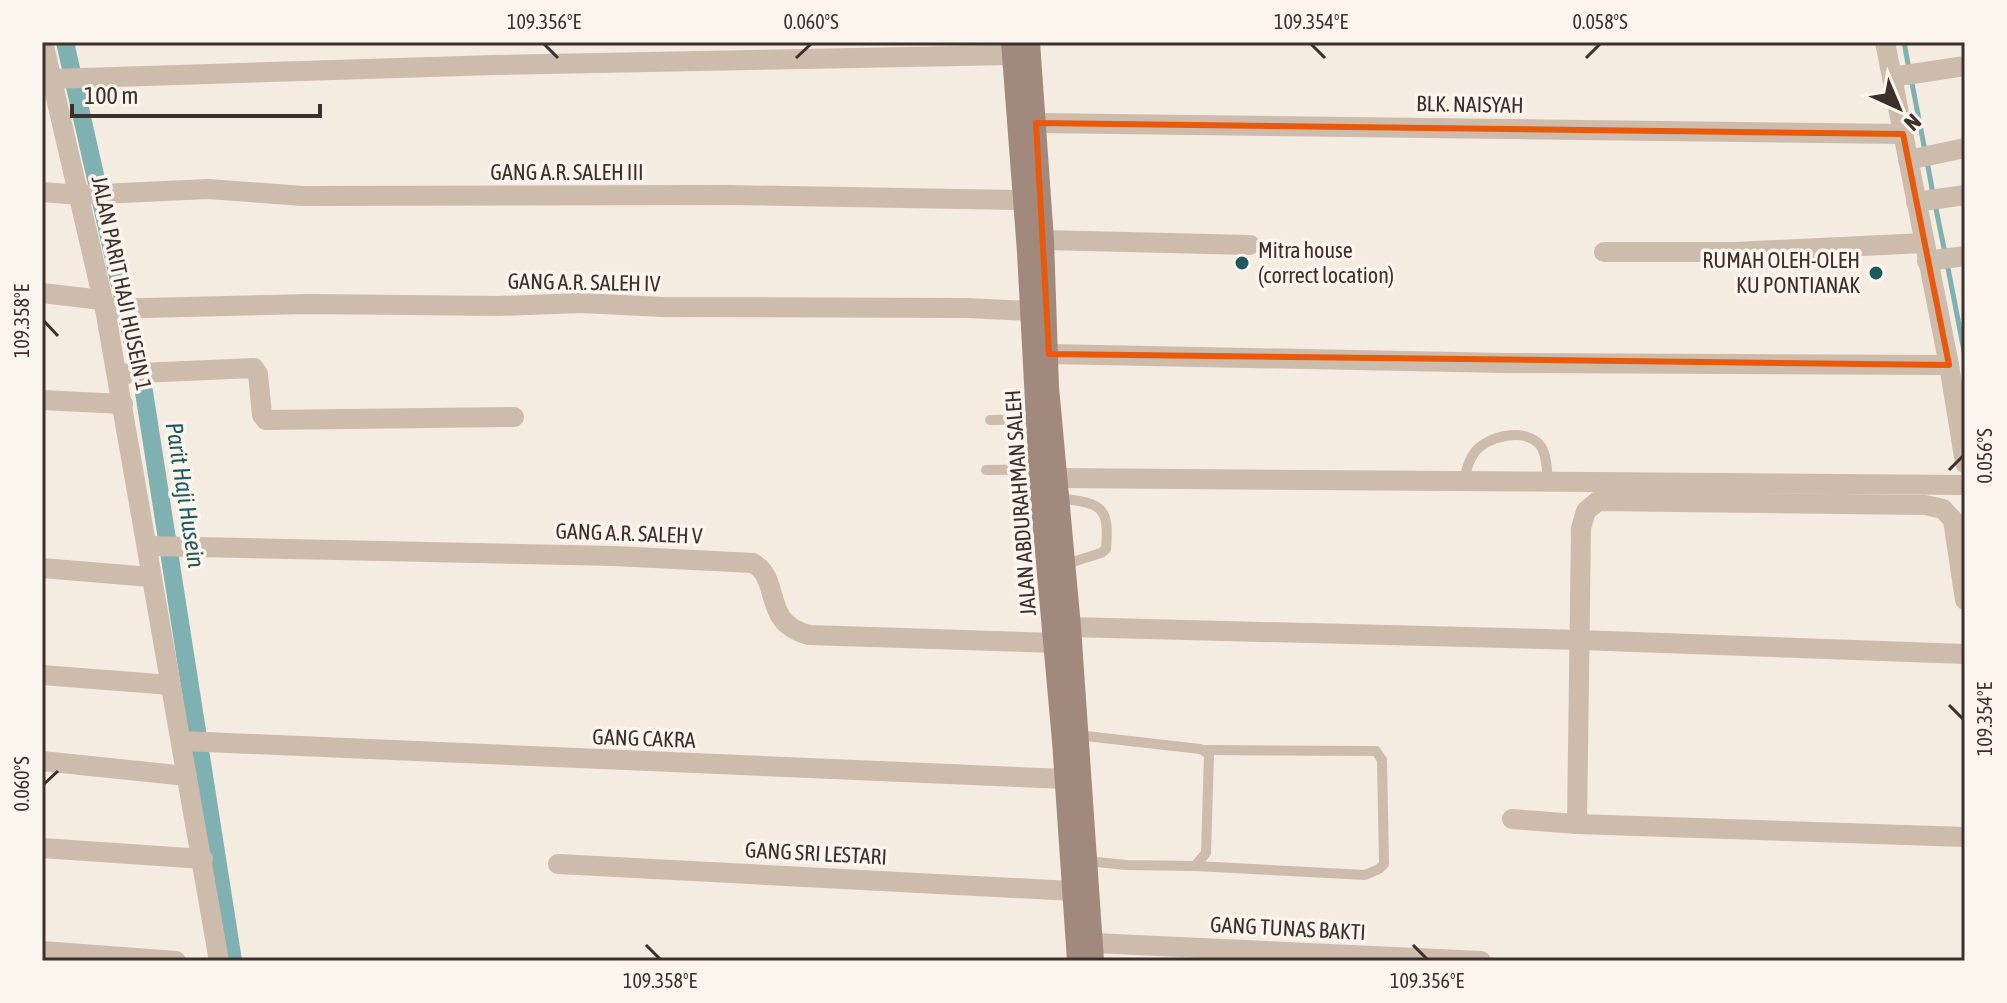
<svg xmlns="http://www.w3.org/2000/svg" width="2007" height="1003" font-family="'Asap Condensed',sans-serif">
	<rect width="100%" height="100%" fill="#f4ebe1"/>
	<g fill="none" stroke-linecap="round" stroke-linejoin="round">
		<!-- stream -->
		<g stroke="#7fb0b2" stroke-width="5">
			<polyline points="1904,42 1909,69"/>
			<polyline points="1911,78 1925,151"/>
			<polyline points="1927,161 1933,194"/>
			<polyline points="1935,204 1945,253"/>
			<polyline points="1947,263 1965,356"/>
		</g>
		<!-- canal -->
		<polyline stroke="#7fb0b2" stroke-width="18" points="65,42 144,392 233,961"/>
		<!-- lane -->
		<g stroke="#cdbbac" stroke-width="10">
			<polyline points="990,420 1037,419"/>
			<polyline points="986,470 1039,469"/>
			<path d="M1464,482C1466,471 1468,461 1475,452C1487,436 1525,427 1540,445C1547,454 1547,471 1548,482"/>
			<path d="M1060,498C1100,504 1110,504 1106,549L1101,553L1066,564"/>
			<polyline points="1077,735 1200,749 1209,754 1206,853 1195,866 1126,865 1087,861"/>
			<polyline points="1195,866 1365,875 1379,869 1384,864 1382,760 1376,751 1205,750"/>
		</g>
		<!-- street -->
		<g stroke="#cdbbac" stroke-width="20">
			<polyline points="43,42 105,309 219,961"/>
			<polyline points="1885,42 1949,365 1965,463"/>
			<polyline points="1892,77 1965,66"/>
			<polyline points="51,79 494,65 1012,55"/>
			<polyline points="1036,123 1903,134"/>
			<polyline points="1908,160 1965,148"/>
			<polyline points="42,192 79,195 208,189 303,196 727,195 1023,200"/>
			<polyline points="1916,202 1965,195"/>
			<polyline points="1044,240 1250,245"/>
			<polyline points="1604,252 1735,252 1924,243"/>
			<polyline points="1927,261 1965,256"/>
			<polyline points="42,293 102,300"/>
			<polyline points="105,309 310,304 499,306 581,303 663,307 967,308 1030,311"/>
			<polyline points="1049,354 1504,363 1949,365"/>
			<polyline points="117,374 254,368 258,374 262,415 266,420 514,417"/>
			<polyline points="42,400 123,404"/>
			<polyline points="1058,478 1965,485"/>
			<path d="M148,546L614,556L753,563C783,581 760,622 809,635L1054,643"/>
			<polyline points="42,568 151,577"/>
			<polyline points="1071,627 1580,640 1965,654"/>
			<polyline points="42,675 171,685"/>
			<polyline points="182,741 1065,779"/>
			<polyline points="42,761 187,776"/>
			<polyline points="1512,819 1577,824 1965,837"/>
			<polyline points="1577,824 1581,528 1586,511 1598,501 1925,505 1943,509 1953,520 1965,600"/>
			<polyline points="42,848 203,859"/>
			<polyline points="558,864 1072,891"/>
			<polyline points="1093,943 1481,961"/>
			<polyline points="42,951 176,961"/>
		</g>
		<!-- secondary -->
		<g stroke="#a18a7d" stroke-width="20">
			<polyline points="1011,42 1027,252 1040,496 1062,741 1077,961"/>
			<polyline points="1030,42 1044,240 1049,387 1071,627 1094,961"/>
		</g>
	</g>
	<!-- marked area -->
	<path fill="none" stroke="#e8590c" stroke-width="6" stroke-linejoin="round" d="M1036,123L1903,134L1949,365L1049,354Z"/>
	<!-- ticks -->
	<path fill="none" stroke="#3b302b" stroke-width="3" d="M544,44L558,58M1311,44L1325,58M796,58L811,44M1586,58L1600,44M44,321L58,336M1949,470L1963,456M1949,705L1963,719M44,784L58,771M646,945L660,959M1413,945L1427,959"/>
	<!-- markers -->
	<g fill="#1f5a5e" stroke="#fbf5ee" stroke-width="3">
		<circle cx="1242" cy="263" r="8"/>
		<circle cx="1876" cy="273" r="8"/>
	</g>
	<g text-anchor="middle" stroke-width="7" stroke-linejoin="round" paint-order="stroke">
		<!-- street labels -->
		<g font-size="22" fill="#3b302b" stroke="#fbf5ee">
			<text transform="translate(1470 104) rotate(1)" y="8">BLK. NAISYAH</text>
			<text x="567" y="180">GANG A.R. SALEH III</text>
			<text transform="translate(584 282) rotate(1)" y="8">GANG A.R. SALEH IV</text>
			<text transform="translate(122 283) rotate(78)" y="8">JALAN PARIT HAJI HUSEIN 1</text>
			<text transform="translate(1020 503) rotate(-94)" y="8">JALAN ABDURAHMAN SALEH</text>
			<text transform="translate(629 533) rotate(2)" y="8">GANG A.R. SALEH V</text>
			<text transform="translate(644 738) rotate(2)" y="8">GANG CAKRA</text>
			<text transform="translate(816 853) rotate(3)" y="8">GANG SRI LESTARI</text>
			<text transform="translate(1288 928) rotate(3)" y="8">GANG TUNAS BAKTI</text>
		</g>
		<!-- poi labels -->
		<g font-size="22" fill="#3b302b" stroke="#fbf5ee" text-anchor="start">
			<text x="1258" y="258">Mitra house<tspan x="1258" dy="25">(correct location)</tspan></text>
			<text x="1860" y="268" text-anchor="end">RUMAH OLEH-OLEH<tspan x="1860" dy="25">KU PONTIANAK</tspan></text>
		</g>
		<!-- water labels -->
		<g font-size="24" font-style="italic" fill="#1f5a5e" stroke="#fbf5ee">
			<text transform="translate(185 495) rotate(81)" y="8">Parit Haji Husein</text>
		</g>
	</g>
	<!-- border -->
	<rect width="2007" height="1003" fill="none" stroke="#fbf5ee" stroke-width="88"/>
	<!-- north arrow -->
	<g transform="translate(1899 108) rotate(136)" stroke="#fbf5ee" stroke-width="6" paint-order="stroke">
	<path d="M0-6L14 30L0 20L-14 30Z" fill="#3b302b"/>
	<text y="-12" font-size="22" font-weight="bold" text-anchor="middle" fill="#3b302b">N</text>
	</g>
	<!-- scale -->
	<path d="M72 104v12h248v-12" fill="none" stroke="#3b302b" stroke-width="4"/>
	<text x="84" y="104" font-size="24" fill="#3b302b" stroke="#fbf5ee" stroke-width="6" paint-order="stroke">100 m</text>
	<rect x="44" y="44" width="1919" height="915" fill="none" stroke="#3b302b" stroke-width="3"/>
	<g font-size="20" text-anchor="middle" fill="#3b302b">
		<text x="544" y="29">109.356°E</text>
		<text x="811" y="29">0.060°S</text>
		<text x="1311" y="29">109.354°E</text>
		<text x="1600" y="29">0.058°S</text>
		<text transform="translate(22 321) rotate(-90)" y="7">109.358°E</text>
		<text transform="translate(1985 456) rotate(-90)" y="7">0.056°S</text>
		<text transform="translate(1985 719) rotate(-90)" y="7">109.354°E</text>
		<text transform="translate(22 784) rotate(-90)" y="7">0.060°S</text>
		<text x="660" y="988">109.358°E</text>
		<text x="1427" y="988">109.356°E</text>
	</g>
</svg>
